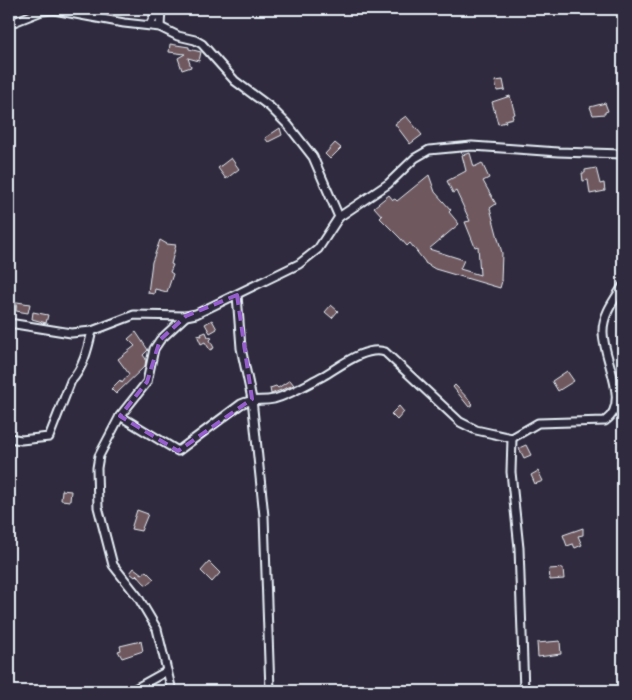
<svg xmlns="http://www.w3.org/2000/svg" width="632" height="700" font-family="Sriracha,sans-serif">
	<rect width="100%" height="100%" fill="#2f2a3d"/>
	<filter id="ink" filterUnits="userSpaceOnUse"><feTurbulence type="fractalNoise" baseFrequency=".02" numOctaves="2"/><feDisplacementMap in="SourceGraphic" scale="10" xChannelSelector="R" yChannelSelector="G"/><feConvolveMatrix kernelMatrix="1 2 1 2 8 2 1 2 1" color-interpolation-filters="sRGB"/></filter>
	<g filter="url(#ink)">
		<!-- building -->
		<g fill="#6f585e" stroke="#e8f1f8">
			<polygon points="170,44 189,47 189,49 201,52 199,61 188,58 191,67 182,70 178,58 185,54 169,52"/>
			<polygon points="503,80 505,90 497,91 495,81"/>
			<polygon points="510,96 515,114 512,115 513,118 505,120 506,122 498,124 492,102"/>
			<polygon points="605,103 608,111 605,112 605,114 593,115 590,107"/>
			<polygon points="406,116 422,135 410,144 395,124"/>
			<polygon points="280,128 282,135 268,142 265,138"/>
			<polygon points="335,143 341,148 330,159 325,154"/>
			<polygon points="470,153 474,167 482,163 489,178 483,181 496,204 490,208 502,253 501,281 502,281 500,288 435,269 425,263 425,262 410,243 407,246 400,238 380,218 382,216 374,207 389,195 393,200 395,199 397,201 429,175 435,192 451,210 449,212 459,224 429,249 464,260 460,269 480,275 478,246 475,247 465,222 470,221 456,191 453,193 447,181 466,171 462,155"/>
			<polygon points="231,158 239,169 226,179 218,168"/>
			<polygon points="596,168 600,184 604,183 605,191 590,194 588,180 583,181 582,173 585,173 585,170"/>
			<polygon points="160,240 167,244 176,245 171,264 173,265 170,272 173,274 167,292 155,289 154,294 148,293 152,262"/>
			<polygon points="17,302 30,304 28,313 16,311"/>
			<polygon points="331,305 338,311 332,318 325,312"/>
			<polygon points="33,312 48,315 46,323 32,319"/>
			<polygon points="212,320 217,329 210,333 205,324"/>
			<polygon points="136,332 148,350 143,355 146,359 145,366 116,394 111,389 120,380 122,383 129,374 118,359 135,346 128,339"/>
			<polygon points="206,332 208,337 212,338 210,340 214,348 210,350 205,342 201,344 197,335 202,336 201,334"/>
			<polygon points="567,371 574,381 558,391 552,381"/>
			<polygon points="290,380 294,385 271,394 270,388 276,386 278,388"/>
			<polygon points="455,385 473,404 469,407 453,387"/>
			<polygon points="399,406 404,412 397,420 391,414"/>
			<polygon points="526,445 531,455 524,458 519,448"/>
			<polygon points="538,471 543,481 535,484 531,475"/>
			<polygon points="62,490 71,491 70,501 61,500"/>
			<polygon points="137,510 148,514 141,531 131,529"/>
			<polygon points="583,528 583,535 578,536 582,545 575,548 573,544 567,546 563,535"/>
			<polygon points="209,562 220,573 212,582 201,571"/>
			<polygon points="134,568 142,574 146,571 154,579 147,585 144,583 137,575 135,577 130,573"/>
			<polygon points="563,568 564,579 550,580 549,569"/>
			<polygon points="141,641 143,651 122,658 118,651 121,650 120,646"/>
			<polygon points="560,641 561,654 538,657 537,643"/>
		</g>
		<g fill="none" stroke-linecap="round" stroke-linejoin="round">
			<!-- minor casing -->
			<g stroke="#e8f1f8" stroke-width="11">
				<g id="minor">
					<polyline points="9,24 42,11 54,10 124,23 160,27 178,36 195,40 202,44 235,81 270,107 288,125 313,157 339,217"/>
					<polyline points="150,25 158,9"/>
					<polyline points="160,27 161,9"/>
					<polyline points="237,295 241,348 252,399 264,516 270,691"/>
					<polyline points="9,323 71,333 92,331 134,315 186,316 196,314 299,264 318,249 339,217 388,184 415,158 429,150 472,146 558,152 623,154"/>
					<path d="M120,416L178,451L241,404C254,398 261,402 274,399C292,394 307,384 323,376C339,367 366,345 385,352L460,422L476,430L512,438L538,423L605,421C632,403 602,358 603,331C603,314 615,299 623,286"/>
					<path d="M9,438L21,440L49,437L71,381C83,369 88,348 92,331"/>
					<polyline points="512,438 511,472 519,548 524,691"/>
					<polyline points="131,691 167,671"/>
					<polyline points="172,691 157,629 138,597 113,565 98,507 97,468 99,456 120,416 147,382 154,349 160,340 186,316"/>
				</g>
			</g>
			<!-- minor -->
			<use href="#minor" stroke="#2f2a3d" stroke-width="7"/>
		</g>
	</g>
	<!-- marked area -->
	<path fill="none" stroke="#965dcd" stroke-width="4" stroke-dasharray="10 6" stroke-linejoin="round" d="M237,295L252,399L178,451L120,416L147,382L160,340L186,316Z"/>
	<!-- margin -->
	<rect width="632" height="700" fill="none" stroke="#2f2a3d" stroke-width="30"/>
	<rect x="15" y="15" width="602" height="670" fill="none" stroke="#e8f1f8" stroke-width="2" filter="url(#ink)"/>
</svg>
